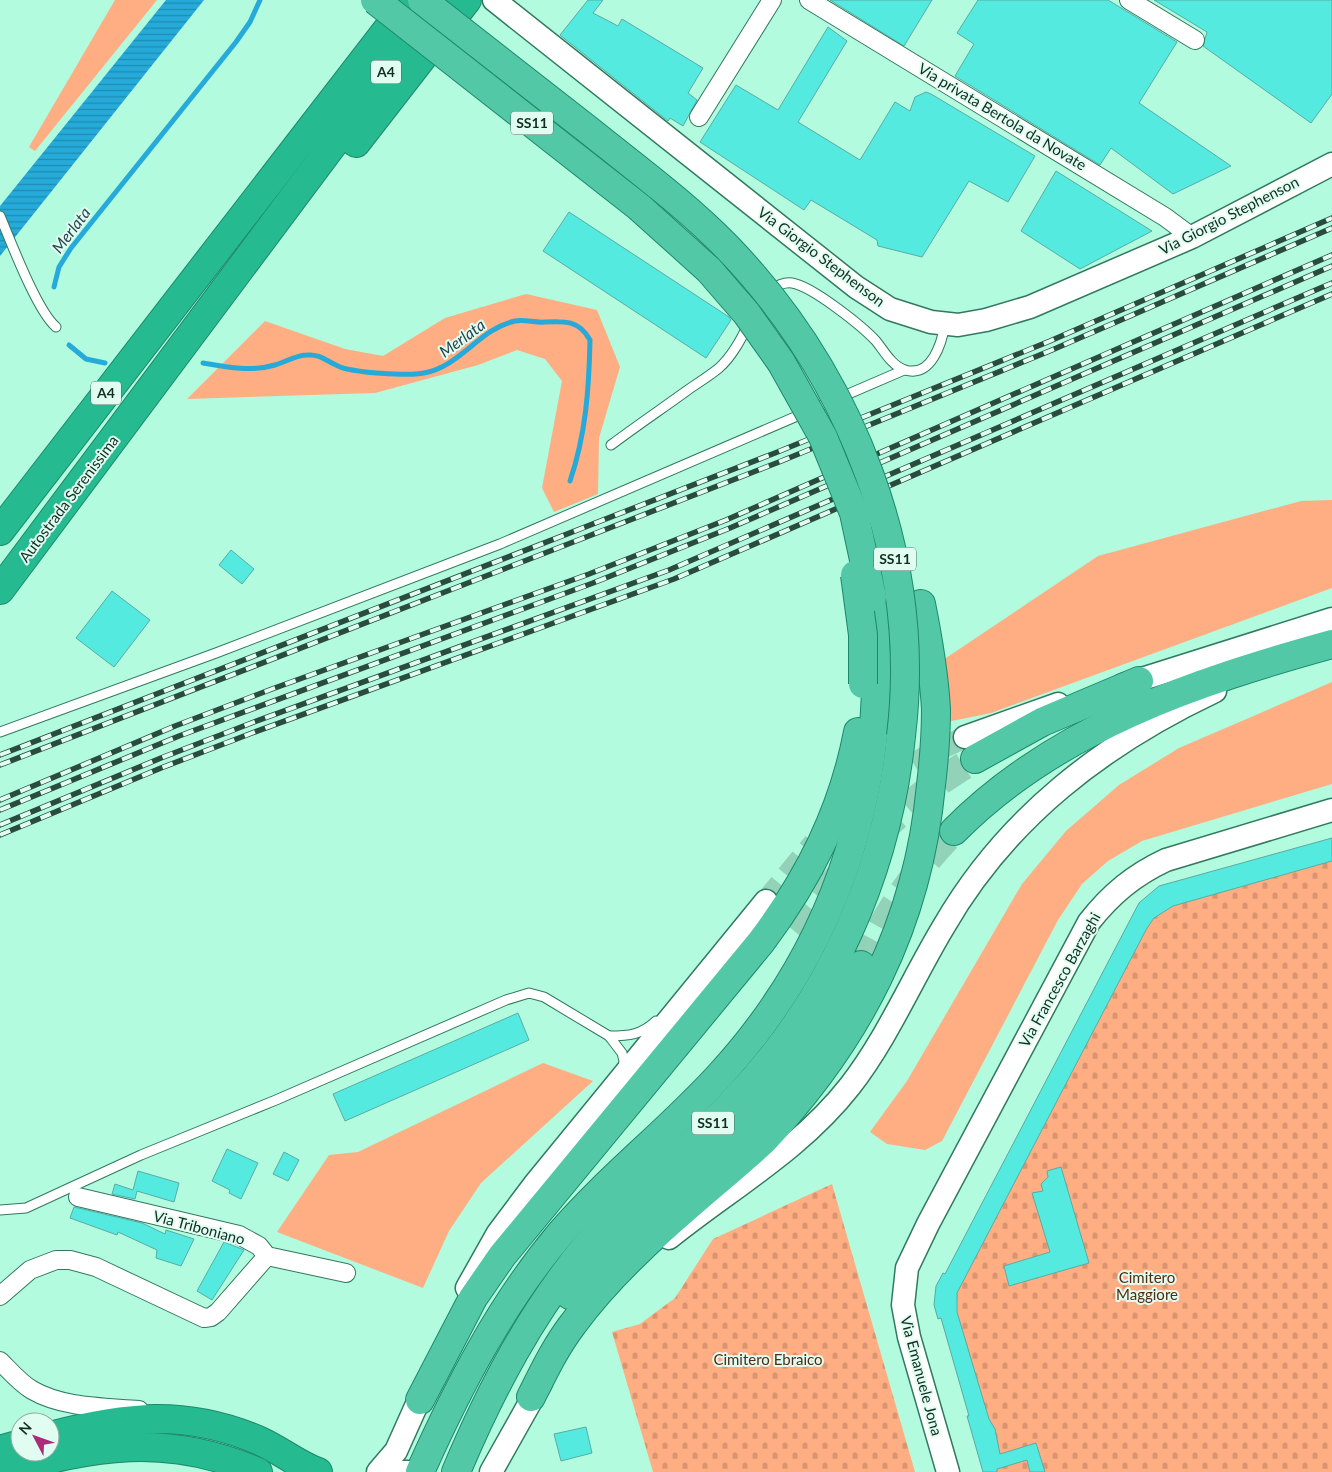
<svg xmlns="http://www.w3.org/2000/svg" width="1332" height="1472" font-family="Lato,sans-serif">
	<defs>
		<pattern id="cemetery-stones" width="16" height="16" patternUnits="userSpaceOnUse" patternTransform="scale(1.25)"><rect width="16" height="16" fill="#ffad82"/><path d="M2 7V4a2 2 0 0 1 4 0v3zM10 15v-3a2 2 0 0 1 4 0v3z" fill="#da9570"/></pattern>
		<pattern id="water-rules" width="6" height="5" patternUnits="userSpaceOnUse" patternTransform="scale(1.25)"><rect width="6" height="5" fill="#25aad9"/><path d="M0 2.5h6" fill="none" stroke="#1f8bb0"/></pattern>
	</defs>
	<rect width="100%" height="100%" fill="#b2fbde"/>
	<!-- green -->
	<g fill="#ffad82">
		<polygon points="115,0 157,0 35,151 29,147"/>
		<polygon points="526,294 597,310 620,367 599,438 598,494 554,512 542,488 562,381 545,359 517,350 478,365 375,393 187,399 265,321 345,349 383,356 445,318"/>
		<polygon points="1332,500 1332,588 991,713 947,722 943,660 1098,556 1301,501"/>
		<polygon points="1332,682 1332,784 1142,841 1108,861 1082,884 1058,920 942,1141 925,1150 887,1144 870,1132 907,1081 1022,884 1066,831 1119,785 1179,748"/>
		<polygon points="543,1063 593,1081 481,1183 449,1231 423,1288 277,1232 329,1155 358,1152"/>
	</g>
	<!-- cemetery -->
	<g fill="url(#cemetery-stones)">
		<path d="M1332,838V1472H983L967,1416L969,1415L941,1319H938C933,1301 934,1289 943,1273L945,1274L1139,903L1159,886Z"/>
		<polygon points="832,1184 915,1472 653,1472 612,1332 640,1324 675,1298 713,1239"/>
	</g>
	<!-- water -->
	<polygon fill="url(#water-rules)" points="166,0 204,0 0,256 0,206"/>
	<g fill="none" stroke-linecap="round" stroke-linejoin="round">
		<!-- stream -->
		<g stroke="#25aad9" stroke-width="5">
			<polyline points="54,287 59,267 71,248 236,42 250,22 260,0"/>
			<polyline points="69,345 86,359 105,363"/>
			<path d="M203,363C226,367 252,372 275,365C286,362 296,355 307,355C321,354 326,361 338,366C352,373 409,376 424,373C461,366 479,329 515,321C524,319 535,323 545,322C564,321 579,320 590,340C589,388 586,434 570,481"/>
		</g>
	</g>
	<!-- building -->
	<g fill="#55eadf" stroke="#59aca5">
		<polygon points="588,0 603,0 593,13 618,26 622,19 703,68 688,93 697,100 683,126 670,118 668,121 560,35"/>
		<polygon points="830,0 932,0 904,46"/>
		<polygon points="978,0 1108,0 1177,42 1139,103 1231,166 1173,194 1111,148 1100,165 955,76 974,44 957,33"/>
		<polygon points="1154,0 1332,0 1332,94 1311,123 1203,46 1207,32"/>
		<polygon points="828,27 847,41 798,122 860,160 895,102 910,111 915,97 926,92 931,94 1035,156 1008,202 969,181 922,257 878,246 877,240 811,200 804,210 700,142 736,85 778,110"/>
		<polygon points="1056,171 1152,231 1080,269 1021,231"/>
		<polygon points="569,212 729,317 731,320 706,358 543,251"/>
		<polygon points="231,550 254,569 242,584 219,565"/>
		<polygon points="112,591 150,620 114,667 76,638"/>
		<polygon points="1332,838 1332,861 1173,906 1154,918 1147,928 957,1293 957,1312 989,1419 995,1429 1000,1454 1036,1443 1045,1472 1030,1472 1027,1460 997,1469 997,1472 983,1472 967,1416 969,1416 941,1318 938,1319 934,1305 936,1286 943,1273 945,1274 1139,903 1159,886"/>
		<polygon points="518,1013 529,1040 345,1121 333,1094"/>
		<polygon points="227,1149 258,1163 241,1199 229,1193 230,1190 212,1181"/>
		<polygon points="284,1152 299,1160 288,1181 273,1174"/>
		<polygon points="1061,1167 1089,1263 1009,1286 1004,1266 1050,1252 1032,1193 1043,1191 1041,1184 1048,1177 1047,1171"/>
		<polygon points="138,1171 179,1183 174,1202 137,1191 135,1199 112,1194 115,1184 133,1190"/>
		<polygon points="74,1207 142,1223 165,1234 166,1230 194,1239 181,1266 156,1258 157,1250 118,1232 117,1235 70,1218"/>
		<polygon points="224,1242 244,1250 212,1300 197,1291"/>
		<polygon points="586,1427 592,1453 561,1461 554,1434"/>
	</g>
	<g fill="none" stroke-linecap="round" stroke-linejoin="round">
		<!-- tertiary-tunnel -->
		<g stroke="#92d2b9" stroke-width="22" stroke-dasharray="22 11" stroke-linecap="butt">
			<polyline points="886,782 930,754 965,737"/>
			<polyline points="766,901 814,843"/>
		</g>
		<!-- trunk-tunnel -->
		<g stroke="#92d2b9" stroke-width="28" stroke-dasharray="28 14" stroke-linecap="butt">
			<path d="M793,930C827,890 861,848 900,813C923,792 949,775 975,759"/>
			<path d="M861,965C887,913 913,872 954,831"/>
		</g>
		<!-- service casing -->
		<g stroke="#317960" stroke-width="11">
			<g id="service">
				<path d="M0,216C11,242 37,311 56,327"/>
				<path d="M611,445C635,427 660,410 685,392C696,384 708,377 719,368C736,353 746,328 757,308C763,295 778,281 792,283C812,286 862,326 876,341C884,351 892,366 905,370C932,378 942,342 945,324"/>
				<polyline points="0,732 216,653 500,544 904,370"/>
				<path d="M609,1036C629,1036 641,1035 656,1021"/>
				<polyline points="0,1210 26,1208 141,1155 276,1100 506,1000 529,993 544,997 609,1036 622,1053 624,1061 623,1069"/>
			</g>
		</g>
		<!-- minor casing -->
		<g stroke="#317960" stroke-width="20">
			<g id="minor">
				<polyline points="809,0 1165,217 1192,237"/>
				<polyline points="1129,0 1195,40"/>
				<polyline points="699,117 772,0"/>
				<polyline points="78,1197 239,1235 259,1246 267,1256 346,1273"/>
				<polyline points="0,1296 30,1270 56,1260 70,1260 96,1267 204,1318 211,1317 218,1312 267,1256"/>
				<path d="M0,1361C10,1371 20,1383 32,1390C63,1408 104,1407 139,1410"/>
			</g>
		</g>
		<!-- tertiary casing -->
		<g stroke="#317960" stroke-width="25">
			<g id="tertiary">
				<polyline points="494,0 856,287 890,309 931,322 958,325 986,320 1030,307 1192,237 1332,164"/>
				<polyline points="1123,685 1332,619"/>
				<polyline points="965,737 1058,704"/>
				<path d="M669,1238C731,1188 800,1150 850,1086C888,1037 912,979 944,926C1007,817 1103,744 1215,691"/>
				<polyline points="467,1288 498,1233 534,1185 766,901"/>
				<polyline points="378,1472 396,1451 426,1384"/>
				<polyline points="382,1472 409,1472"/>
				<polyline points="491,1472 541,1383"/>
				<path d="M948,1472L909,1337L903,1305L907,1268L928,1224L1089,922C1111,894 1134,875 1166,860L1332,810"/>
			</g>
		</g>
		<!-- trunk casing -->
		<g stroke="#1e896a" stroke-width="30">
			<g id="trunk">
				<polyline points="975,759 1042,722 1139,681"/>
				<path d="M954,831C1056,728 1195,682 1332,644"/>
				<path d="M570,1295C612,1246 662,1207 709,1162C770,1103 820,1039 861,965"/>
				<path d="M531,1397C544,1371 556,1346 573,1324C625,1253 699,1199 763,1141C859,1039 918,925 931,785C934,760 936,734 936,709C934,674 928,639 921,604"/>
				<path d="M420,1400L473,1298L502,1256L761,942C809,878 843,811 858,732"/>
				<path d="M420,1472C457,1389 501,1304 560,1234C609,1177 669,1131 720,1075C841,943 892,774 872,597"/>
				<path d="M456,1472C491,1389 531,1313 588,1244C632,1192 687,1151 733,1102C829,1003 887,873 901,736"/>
			</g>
		</g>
		<!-- motorway casing -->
		<g stroke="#1e896a" stroke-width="30">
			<g id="motorway">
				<polyline points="356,143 467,0"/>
				<polyline points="0,531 410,0"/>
				<polyline points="0,590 441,0"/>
				<path d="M50,1436C125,1416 187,1409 260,1441C280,1450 298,1465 318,1472"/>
				<polyline points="0,1450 20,1444"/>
				<path d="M1,1472C94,1446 165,1432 258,1472"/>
			</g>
		</g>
		<!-- service -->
		<use href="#service" stroke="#fff" stroke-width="9"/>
		<!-- minor -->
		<use href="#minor" stroke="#fff" stroke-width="18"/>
		<!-- tertiary -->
		<use href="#tertiary" stroke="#fff" stroke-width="22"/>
		<!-- trunk -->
		<use href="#trunk" stroke="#52c8a6" stroke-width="28"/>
		<!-- motorway -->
		<use href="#motorway" stroke="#26ba90" stroke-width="28"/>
		<!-- rail casing -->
		<g stroke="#294c3f" stroke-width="5.5">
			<g id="rail">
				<polyline points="0,755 775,453 1050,341 1332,218"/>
				<polyline points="0,765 779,462 1052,350 1332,228"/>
				<polyline points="0,800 175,726 272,689 589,574 726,520 1332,255"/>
				<polyline points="0,810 179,736 593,583 730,528 1332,266"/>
				<polyline points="0,825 161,758 254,722 669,570 1332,283"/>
				<polyline points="0,835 161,768 252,733 674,579 1332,294"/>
			</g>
		</g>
		<!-- rail -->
		<use href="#rail" stroke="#e1fdf1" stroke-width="4" stroke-dasharray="11" stroke-linecap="butt"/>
		<!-- trunk-bridge casing -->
		<g stroke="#1e896a" stroke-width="30" stroke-linecap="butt">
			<g id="trunk-bridge">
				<polyline points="375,0 639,207 709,270 747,314 781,362 823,437 854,513 872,597"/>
				<path d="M422,0C478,44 534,88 591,132C637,169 685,204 727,247C851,376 923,557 901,736"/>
				<polyline points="855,575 863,635 863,684"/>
			</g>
		</g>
		<!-- trunk-bridge -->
		<use href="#trunk-bridge" stroke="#52c8a6" stroke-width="28"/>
	</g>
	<g text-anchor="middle" stroke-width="4" stroke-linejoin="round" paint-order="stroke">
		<!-- shield labels -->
		<g fill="#e1fdf1" stroke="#4f6b61" stroke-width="1">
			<rect x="371" y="60.5" width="30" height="23" rx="4"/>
			<rect x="511" y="111.5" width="42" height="23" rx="4"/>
			<rect x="91" y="381.5" width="30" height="23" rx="4"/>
			<rect x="874" y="547.5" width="42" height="23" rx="4"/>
			<rect x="692" y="1111.5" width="42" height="23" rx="4"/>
		</g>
		<g font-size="14" font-weight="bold" fill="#102d23">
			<text x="386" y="77">A4</text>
			<text x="532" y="128">SS11</text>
			<text x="106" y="398">A4</text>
			<text x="895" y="564">SS11</text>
			<text x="713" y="1128">SS11</text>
		</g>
		<!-- street labels -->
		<g font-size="15" fill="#102d23" stroke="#e1fdf1">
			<text transform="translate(1002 117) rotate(31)" y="5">Via privata Bertola da Novate</text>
			<text transform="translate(1229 216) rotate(-27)" y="5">Via Giorgio Stephenson</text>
			<text transform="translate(821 257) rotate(37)" y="5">Via Giorgio Stephenson</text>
			<text transform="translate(69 499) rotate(-53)" y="5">Autostrada Serenissima</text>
			<text transform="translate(1060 980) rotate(-61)" y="5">Via Francesco Barzaghi</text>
			<text transform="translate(199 1228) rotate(15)" y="5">Via Triboniano</text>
			<text transform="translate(921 1376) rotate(75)" y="5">Via Emanuele Jona</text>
		</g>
		<!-- park labels -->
		<g font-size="15" fill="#562a11" stroke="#e1fdf1">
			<text x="1147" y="1283">Cimitero<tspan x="1147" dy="17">Maggiore</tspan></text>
			<text x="768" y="1365">Cimitero Ebraico</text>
		</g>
		<!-- water labels -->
		<g font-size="16" font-style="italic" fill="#29444f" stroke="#e1fdf1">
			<text transform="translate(71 230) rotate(-53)" y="6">Merlata</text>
			<text transform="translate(462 338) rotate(-36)" y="6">Merlata</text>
		</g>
	</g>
	<!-- north arrow -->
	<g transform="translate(35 1437) rotate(311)"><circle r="24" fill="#e1fdf1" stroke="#8daa9f"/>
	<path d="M0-4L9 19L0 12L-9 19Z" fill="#ab2b79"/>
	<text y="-8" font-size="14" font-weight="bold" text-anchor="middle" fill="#102d23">N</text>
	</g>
</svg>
